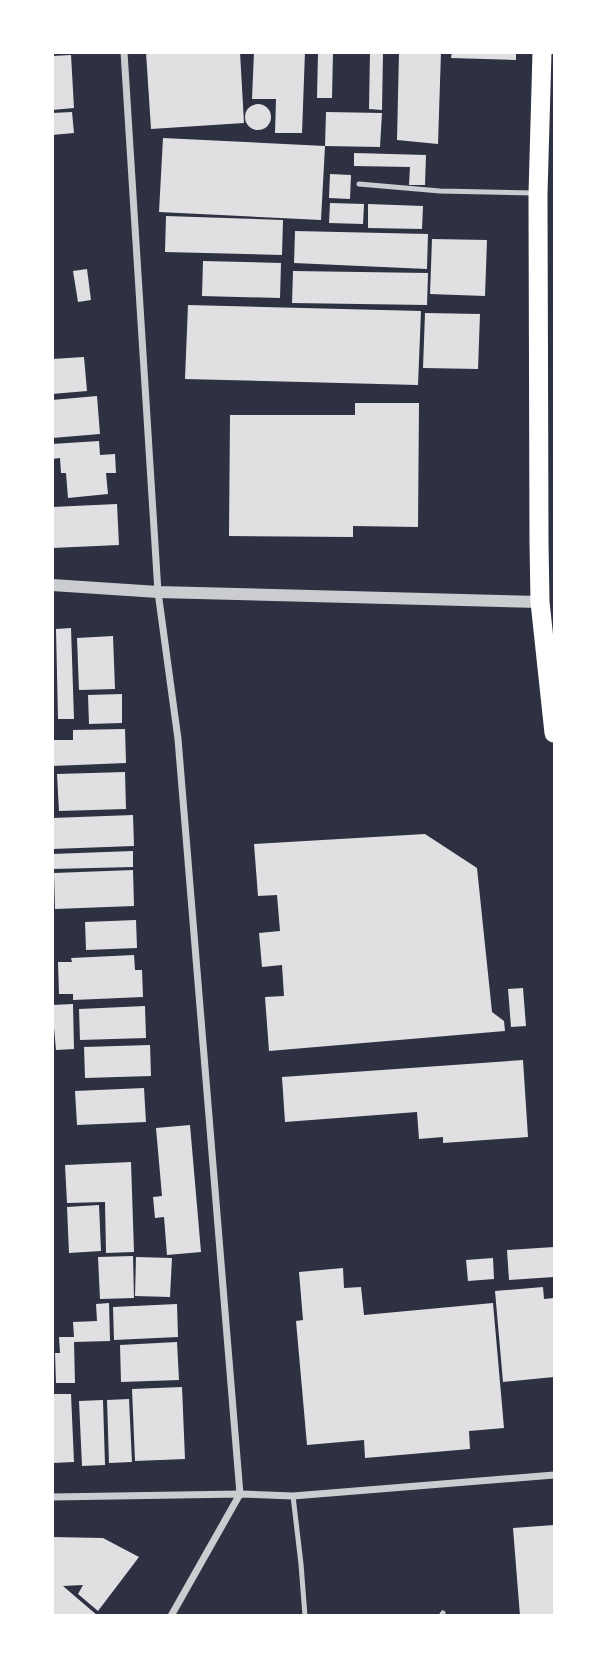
<svg xmlns="http://www.w3.org/2000/svg" width="607" height="1668" font-family="Raleway,sans-serif">
	<rect width="100%" height="100%" fill="#2d3142"/>
	<!-- building -->
	<g fill="#e0e0e3">
		<polygon points="146,52 240,52 244,123 151,129"/>
		<polygon points="254,52 305,52 302,133 275,133 276,99 252,99"/>
		<polygon points="318,52 333,52 332,98 317,98"/>
		<polygon points="370,52 383,52 382,110 369,109"/>
		<polygon points="399,52 441,52 438,144 397,140"/>
		<polygon points="452,52 516,52 516,60 451,58"/>
		<polygon points="71,55 74,108 52,110 52,56"/>
		<circle cx="258" cy="117" r="13"/>
		<polygon points="72,112 74,133 52,135 52,113"/>
		<polygon points="326,112 382,113 380,147 325,146 321,220 159,212 163,138 325,146"/>
		<polygon points="354,153 426,155 425,185 409,185 410,167 354,166"/>
		<polygon points="330,174 351,175 350,199 329,198"/>
		<polygon points="330,203 364,204 363,224 329,223"/>
		<polygon points="368,204 423,206 422,229 368,228"/>
		<polygon points="166,216 283,220 282,255 165,252"/>
		<polygon points="295,231 428,234 427,269 294,263"/>
		<polygon points="432,239 487,240 485,296 430,294"/>
		<polygon points="203,261 281,263 280,298 202,296"/>
		<polygon points="87,269 91,300 78,302 73,271"/>
		<polygon points="293,271 428,273 427,305 292,303"/>
		<polygon points="188,305 421,311 418,385 185,379"/>
		<polygon points="425,313 480,314 478,369 423,368"/>
		<polygon points="84,357 87,391 52,394 52,359"/>
		<polygon points="97,396 100,434 52,438 52,400"/>
		<polygon points="355,403 419,403 418,527 353,526 353,537 229,536 230,415 355,415"/>
		<polygon points="99,441 100,455 115,454 116,473 106,473 108,494 68,498 66,473 61,473 60,458 52,459 52,444"/>
		<polygon points="117,504 119,545 52,548 52,507"/>
		<polygon points="71,628 74,719 58,719 56,629"/>
		<polygon points="113,636 115,689 79,690 77,638"/>
		<polygon points="122,694 122,723 89,724 88,695"/>
		<polygon points="125,729 126,763 52,766 52,740 73,740 73,730"/>
		<polygon points="125,772 126,809 59,811 57,774"/>
		<polygon points="133,815 134,846 52,849 52,818"/>
		<polygon points="425,834 477,868 492,1012 504,1021 505,1031 269,1051 265,997 284,996 282,965 262,967 259,933 280,931 277,895 258,896 254,844"/>
		<polygon points="133,851 133,867 52,869 52,854"/>
		<polygon points="133,870 134,906 55,909 54,873"/>
		<polygon points="136,920 137,948 86,950 85,922"/>
		<polygon points="134,955 135,970 142,970 143,997 73,1000 73,994 59,994 58,962 72,962 71,958"/>
		<polygon points="523,988 526,1026 511,1027 508,989"/>
		<polygon points="73,1004 74,1049 56,1050 52,1005"/>
		<polygon points="145,1006 146,1038 80,1040 79,1009"/>
		<polygon points="150,1045 151,1076 85,1078 84,1047"/>
		<polygon points="523,1060 528,1137 443,1143 443,1137 419,1139 417,1112 285,1122 282,1077"/>
		<polygon points="144,1088 146,1122 77,1125 75,1091"/>
		<polygon points="190,1125 201,1252 167,1255 164,1217 155,1218 153,1197 162,1196 156,1128"/>
		<polygon points="131,1162 134,1252 106,1253 105,1202 67,1203 65,1165"/>
		<polygon points="99,1205 101,1251 69,1253 67,1207"/>
		<polygon points="554,1247 554,1277 509,1280 507,1250"/>
		<polygon points="133,1256 134,1298 100,1299 98,1257"/>
		<polygon points="136,1257 172,1258 170,1297 135,1296"/>
		<polygon points="493,1258 494,1279 468,1281 466,1260"/>
		<polygon points="343,1268 344,1288 361,1287 364,1315 493,1303 504,1428 469,1431 470,1449 365,1458 364,1440 307,1445 296,1321 303,1320 299,1272"/>
		<polygon points="543,1287 544,1299 554,1298 554,1377 503,1382 495,1291"/>
		<polygon points="109,1303 110,1341 74,1342 75,1383 56,1383 55,1353 60,1353 59,1337 74,1337 73,1322 97,1321 96,1304"/>
		<polygon points="177,1304 178,1337 114,1340 113,1307"/>
		<polygon points="177,1342 179,1380 121,1382 120,1345"/>
		<polygon points="182,1387 185,1459 135,1461 132,1389"/>
		<polygon points="52,1394 71,1394 74,1462 52,1463"/>
		<polygon points="129,1399 132,1462 109,1463 107,1400"/>
		<polygon points="103,1400 105,1465 82,1466 79,1401"/>
		<polygon points="554,1525 554,1616 520,1616 513,1528"/>
		<polygon points="52,1537 103,1538 139,1557 98,1611 78,1594 83,1585 63,1586 98,1616 52,1616"/>
	</g>
	<g fill="none" stroke-linecap="round" stroke-linejoin="round">
		<!-- service -->
		<g stroke="#caccd0" stroke-width="5">
			<polyline points="359,184 440,191 535,193"/>
			<polyline points="293,1496 301,1564 305,1616"/>
			<polyline points="441,1616 443,1613"/>
		</g>
		<!-- minor -->
		<g stroke="#caccd0" stroke-width="7">
			<polyline points="124,52 158,592 178,739 240,1494 171,1616"/>
			<polyline points="52,1497 240,1494 293,1496 554,1475"/>
		</g>
		<!-- tertiary -->
		<polyline stroke="#caccd0" stroke-width="12" points="52,585 158,592 540,602"/>
		<!-- trunk -->
		<polyline stroke="#fff" stroke-width="19" points="542,52 538,194 539,541 540,602 554,733"/>
	</g>
	<!-- border -->
	<rect width="607" height="1668" fill="none" stroke="#ffffff" stroke-width="108"/>
</svg>
